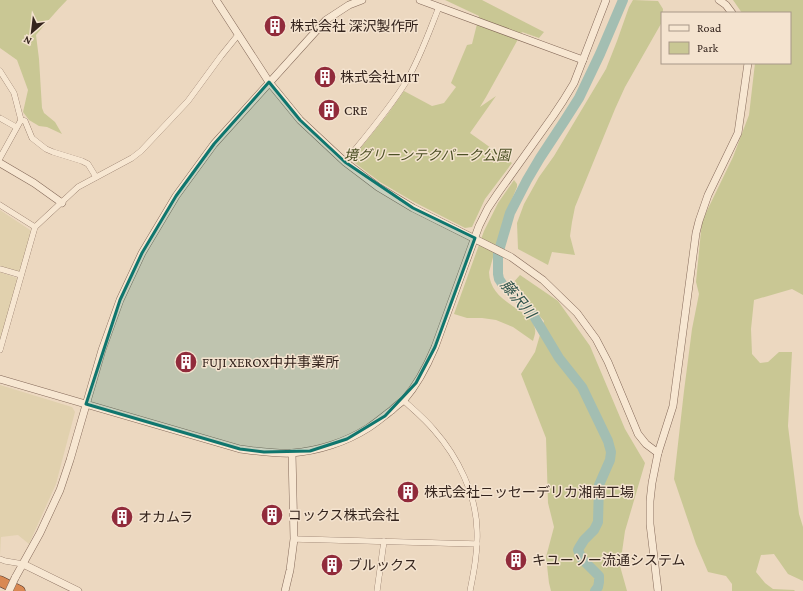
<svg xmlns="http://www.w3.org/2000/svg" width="803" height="591" font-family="'Crimson Pro','Noto Sans JP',serif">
	<rect width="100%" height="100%" fill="#ecd8c0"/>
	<!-- farmland -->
	<g fill="#e1d1ae">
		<polygon points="0,210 33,232 21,271 16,273 0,267"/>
		<polygon points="0,272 17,278 19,281 0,342"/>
		<polygon points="0,385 72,407 75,412 62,461 56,484 29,544 18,535 1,537 0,556"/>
	</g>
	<!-- green -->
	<g fill="#c9c794">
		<path d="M0,0H67C56,11 46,23 36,35L39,59L42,108L44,113L55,122L62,134L47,127L39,126L29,120L23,112L28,90L17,60L0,48Z"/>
		<polygon points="445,0 482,0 544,32 539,38 522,32 486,97 480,107 496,96 470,133 512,163 485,199 472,227 465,228 414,202 380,182 351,160 387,115 404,91 432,106 444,103 456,87 451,83 467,45 472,44 479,16"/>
		<polygon points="633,0 658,1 663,9 662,22 625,87 615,109 575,207 572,222 570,236 575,255 552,252 548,265 518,249 517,223 524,204 539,177 554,156 606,69 617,41 629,7"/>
		<polygon points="733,0 803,0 803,295 792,289 754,300 751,329 752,354 760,363 768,362 779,352 792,352 788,426 799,514 803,527 803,581 788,574 774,554 761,555 756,572 765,583 773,589 794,590 795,591 732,591 732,584 726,576 708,572 696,544 674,479 684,391 692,329 699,294 696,282 702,221 733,157 749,115 755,63 790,63 790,13 742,13"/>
		<path d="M514,180L517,184V187L503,221L489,272C490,305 532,308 535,329C536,333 534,337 533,341L513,327L496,320L482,318H467L454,314L484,231L498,203Z"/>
		<polygon points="520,275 558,301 590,346 625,429 645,463 625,531 620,566 627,591 551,591 549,583 546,557 554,527 548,503 546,438 521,374 535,352 544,321 512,284"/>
	</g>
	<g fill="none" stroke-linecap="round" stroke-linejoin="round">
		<!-- river -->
		<polyline stroke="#a3beb2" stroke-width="10" points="595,591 598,587 599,582 599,576 582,559 578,550 579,548 584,540 594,530 598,522 599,485 610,460 611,452 608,441 582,387 559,358 532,313 519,298 503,285 499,279 498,274 498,254 510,213 527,180 540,158 565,120 579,98 600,54 623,0"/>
		<!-- minor casing -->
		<g stroke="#846959" stroke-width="6">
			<g id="minor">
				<polyline points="0,71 14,93 21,120 25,121 32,138 46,149 53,152 82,161 88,164 96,177"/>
				<polyline points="0,118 16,127"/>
				<polyline points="0,158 21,120"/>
				<path d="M345,162C366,136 388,111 406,82C420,58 429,32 439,7"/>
				<polyline points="0,205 35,227"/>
				<polyline points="0,269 21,275"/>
				<polyline points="0,350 35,227 78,187 132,158 141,151 188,101 221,56 238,35"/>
				<path d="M403,400C414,410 425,419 434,430C458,457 476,494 477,530C478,551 474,571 470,591"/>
				<polyline points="294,539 477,544"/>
				<polyline points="0,559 5,561 23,564"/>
				<polyline points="377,591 384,541"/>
			</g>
		</g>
		<!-- tertiary casing -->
		<g stroke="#846959" stroke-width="8">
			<g id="tertiary">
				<polyline points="216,0 269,82 300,120 345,162 378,187 413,208 511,257 543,280 577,313 596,339 608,362 638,434 646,444 658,453"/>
				<polyline points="420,0 583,60"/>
				<polyline points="719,0 726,5 732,13"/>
				<polyline points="0,163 34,183 62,203"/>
				<path d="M0,379L240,449C257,451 275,454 292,453C318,451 346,442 368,428C376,423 384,416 392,410C396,406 400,403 404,400C417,385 427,366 435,347L479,226L488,208L498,193L553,116L563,101L574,83L606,0"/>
				<polyline points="23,564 78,591"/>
				<polyline points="15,578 40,533 60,490 70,460 102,350 120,300 142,253 176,196 214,144 326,20 349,5 362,0"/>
				<polyline points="285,591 290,570 294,539 292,453"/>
				<polyline points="658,591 650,524 650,501 652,483 658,453 673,406 696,233 699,221 708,195 738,133 748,63"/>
			</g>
		</g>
		<!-- motorway casing -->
		<g stroke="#52382d" stroke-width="11">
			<polyline id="motorway" points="0,581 20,591"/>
		</g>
		<!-- minor -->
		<use href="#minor" stroke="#f7e7d2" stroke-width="5.5"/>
		<!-- tertiary -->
		<use href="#tertiary" stroke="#f7e7d2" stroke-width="7"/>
		<!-- motorway -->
		<use href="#motorway" stroke="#d98952" stroke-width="10"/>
		<!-- tertiary-bridge casing -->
		<g stroke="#846959" stroke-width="8" stroke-linecap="butt">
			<polyline id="tertiary-bridge" points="9,591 15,578"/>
		</g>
		<!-- tertiary-bridge -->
		<use href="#tertiary-bridge" stroke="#f7e7d2" stroke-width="7"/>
	</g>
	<!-- marked area -->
	<path fill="#0f766e" fill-opacity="0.2" stroke="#0f766e" stroke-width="3" stroke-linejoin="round" d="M269,82L300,120L345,162L413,208L475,238L435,347L416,383L385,416L347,439L310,451L264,452L240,449L86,404L120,300L142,253L176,196L214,144Z"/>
	<!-- icons -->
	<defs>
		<g id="building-disc" transform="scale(1.15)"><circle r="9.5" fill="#912b3b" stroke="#f4e3cf"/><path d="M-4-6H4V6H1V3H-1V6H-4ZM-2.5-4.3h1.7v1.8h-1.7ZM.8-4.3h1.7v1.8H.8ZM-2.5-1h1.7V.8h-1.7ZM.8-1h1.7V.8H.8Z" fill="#fff"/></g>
	</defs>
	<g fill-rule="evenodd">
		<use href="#building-disc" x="275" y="26"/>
		<use href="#building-disc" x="325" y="77"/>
		<use href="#building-disc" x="329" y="110"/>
		<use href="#building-disc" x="186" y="362"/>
		<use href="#building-disc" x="408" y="492"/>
		<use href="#building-disc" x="272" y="515"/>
		<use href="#building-disc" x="122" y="517"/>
		<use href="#building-disc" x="516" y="560"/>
		<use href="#building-disc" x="332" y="565"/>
	</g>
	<g text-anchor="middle" stroke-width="3" stroke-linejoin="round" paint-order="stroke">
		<!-- poi labels -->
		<g font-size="14" fill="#34241d" stroke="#f4e3cf" text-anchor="start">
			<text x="290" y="31">株式会社 深沢製作所</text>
			<text x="340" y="82">株式会社MIT</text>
			<text x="344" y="115">CRE</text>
			<text x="202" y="367">FUJI XEROX中井事業所</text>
			<text x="424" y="497">株式会社ニッセーデリカ湘南工場</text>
			<text x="288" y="520">コックス株式会社</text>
			<text x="138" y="522">オカムラ</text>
			<text x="532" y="565">キユーソー流通システム</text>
			<text x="348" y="570">ブルックス</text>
		</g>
		<!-- park labels -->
		<g font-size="14" font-style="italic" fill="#4b5024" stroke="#f4e3cf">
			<text x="427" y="160">境グリーンテクパーク公園</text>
		</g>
		<!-- water labels -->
		<g font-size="15" font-style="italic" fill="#2c534b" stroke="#f4e3cf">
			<text transform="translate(518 299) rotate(50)" y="5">藤沢川</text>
		</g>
	</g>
	<!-- legend -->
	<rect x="661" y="12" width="130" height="52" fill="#f4e3cf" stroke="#a79788"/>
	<rect x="669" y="25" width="20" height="6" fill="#f7e7d2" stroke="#a79788"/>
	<text x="697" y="32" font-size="12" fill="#34241d">Road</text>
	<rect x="669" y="42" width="20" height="12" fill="#c9c794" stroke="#a79788"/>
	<text x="697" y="52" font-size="12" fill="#34241d">Park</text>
	<!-- north arrow -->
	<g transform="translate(32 32) rotate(208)" stroke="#f4e3cf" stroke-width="3" paint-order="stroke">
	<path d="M0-3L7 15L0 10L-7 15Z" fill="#34241d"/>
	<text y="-6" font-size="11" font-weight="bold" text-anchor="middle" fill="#34241d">N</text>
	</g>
</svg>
